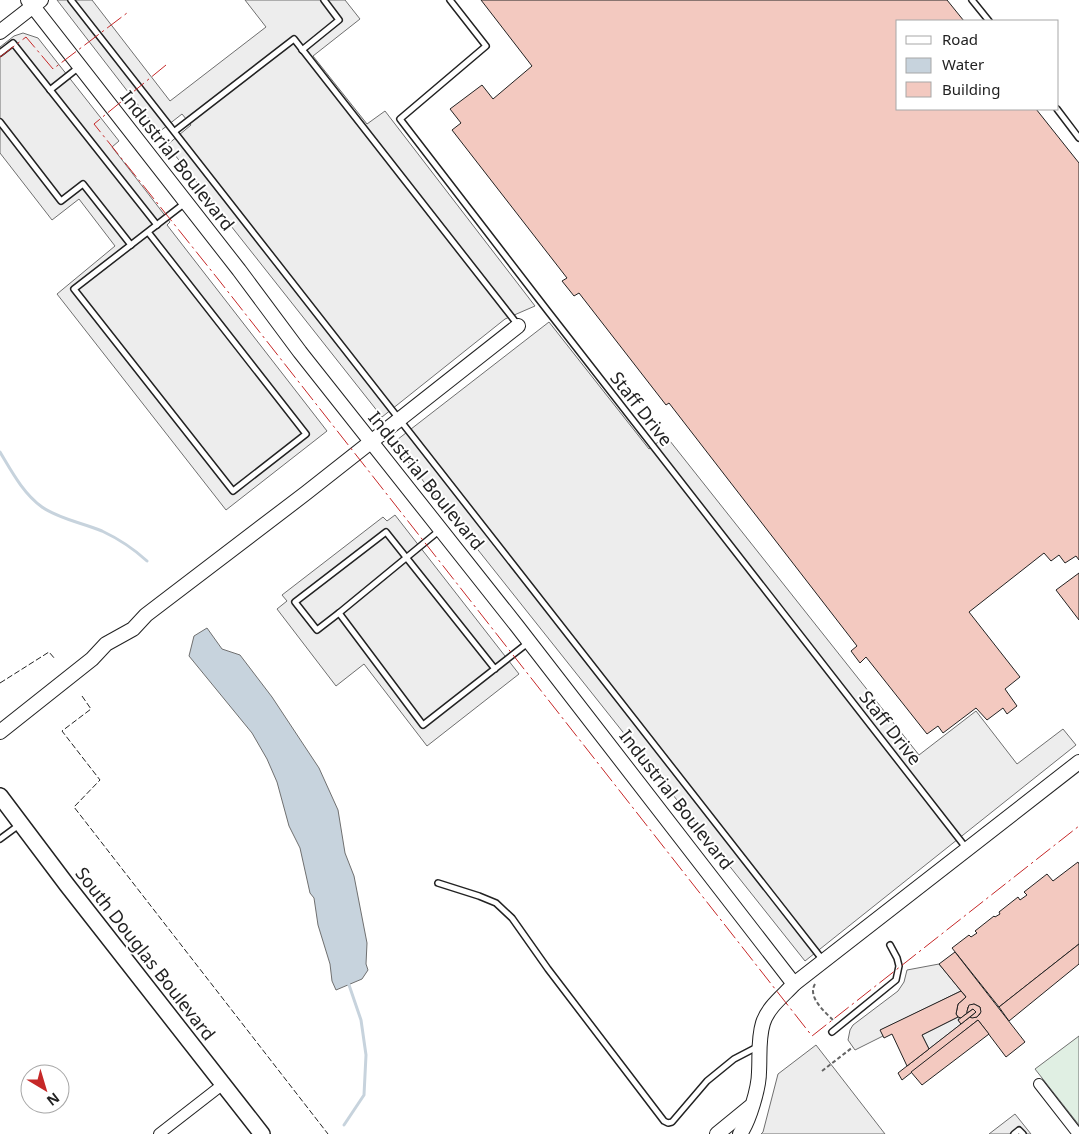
<svg xmlns="http://www.w3.org/2000/svg" width="1079" height="1134" font-family="'Noto Sans',sans-serif">
	<rect width="100%" height="100%" fill="#fff"/>
	<!-- green -->
	<polygon fill="#e0efe3" stroke="#6f6f6f" points="1079,1036 1079,1125 1035,1069"/>
	<!-- parking -->
	<g fill="#ededed" stroke="#6f6f6f">
		<polygon points="57,0 92,0 170,101 266,27 245,0 345,0 360,19 313,56 367,124 385,111 535,306 505,319 382,417 167,145 191,125 182,114 159,132"/>
		<polygon points="23,33 38,38 119,141 112,147 170,222 167,225 327,431 226,510 57,294 115,246 79,199 52,220 0,153 0,47 14,36"/>
		<polygon points="549,322 649,449 666,436 919,755 976,711 1017,764 1063,729 1076,745 805,961 393,443"/>
		<polygon points="395,515 519,674 427,746 364,664 336,686 277,609 287,601 282,595 383,517 387,521"/>
		<polygon points="939,964 961,991 881,1030 883,1036 855,1050 848,1040 850,1030 853,1025 898,991 904,982 907,970"/>
		<polygon points="960,1016 958,1020 961,1024 929,1049 922,1035"/>
		<polygon points="816,1045 885,1134 761,1134 763,1132 778,1074"/>
		<polygon points="1015,1114 1031,1134 989,1134"/>
	</g>
	<!-- water -->
	<polygon fill="#c7d3dd" stroke="#6f6f6f" points="207,628 222,649 240,655 272,697 319,768 338,810 345,853 354,876 367,943 366,964 368,970 362,979 336,990 332,981 330,964 318,925 314,898 310,893 300,848 289,826 277,782 267,759 252,733 189,656 194,636"/>
	<g fill="none" stroke-linecap="round" stroke-linejoin="round">
		<!-- stream -->
		<g stroke="#c7d3dd" stroke-width="3">
			<path d="M0,452C12,472 23,493 42,507C59,519 83,523 102,531C119,539 134,549 147,561"/>
			<polyline points="344,1125 364,1095 366,1055 361,1020 348,982"/>
		</g>
	</g>
	<!-- building -->
	<g fill="#f3c9c0" stroke="#222">
		<polygon points="481,0 947,0 964,21 898,21 898,109 1036,109 1079,163 1079,560 1076,556 1065,563 1059,555 1051,561 1044,553 969,612 1020,677 1005,689 1017,706 1007,714 1003,708 987,720 976,708 943,733 938,726 927,734 866,657 860,663 851,651 857,646 669,403 666,405 579,293 574,296 562,281 567,278 452,130 461,123 450,109 482,85 493,99 532,66"/>
		<polygon points="1079,573 1079,620 1056,590"/>
		<polygon points="1078,862 1079,864 1079,944 999,1007 952,948 969,935 971,937 977,933 975,931 994,916 995,917 1000,914 999,912 1018,897 1020,900 1027,895 1024,892 1047,874 1053,881"/>
		<polygon points="1079,944 1079,964 1009,1021 999,1007"/>
		<polygon points="955,952 1025,1042 1006,1057 978,1020 902,1080 898,1073 970,1017 977,1017 980,1014 980,1007 974,1004 968,1007 967,1013 961,1018 958,1017 956,1014 958,1004 966,997 939,964"/>
		<polygon points="961,991 966,997 958,1004 956,1014 958,1017 922,1035 929,1049 907,1066 892,1034 884,1038 880,1030"/>
		<polygon points="974,1004 980,1007 981,1012 977,1017 972,1018 970,1017 976,1012 973,1009 967,1013 967,1011 969,1005"/>
		<polygon points="973,1009 976,1012 961,1024 958,1020"/>
		<polygon points="978,1020 989,1034 922,1085 911,1072"/>
	</g>
	<g fill="none" stroke-linecap="round" stroke-linejoin="round">
		<!-- lane casing -->
		<g stroke="#222" stroke-width="8">
			<g id="lane">
				<polyline points="71,0 822,959"/>
				<polyline points="450,0 486,46 400,119 547,310 967,849"/>
				<polyline points="972,0 989,21"/>
				<polyline points="302,50 339,20 324,0"/>
				<polyline points="0,53 13,43 157,225"/>
				<polyline points="50,90 79,67"/>
				<polyline points="1057,109 1079,138"/>
				<polyline points="0,122 61,201 83,184 131,245"/>
				<polyline points="175,131 294,39 518,325"/>
				<polyline points="148,232 306,434 233,491 74,289 185,203"/>
				<polyline points="339,613 440,530"/>
				<polyline points="495,669 386,532 295,602 317,630 339,613 423,725 529,642"/>
				<polyline points="0,839 19,825"/>
				<polyline points="438,883 479,896 496,903 512,918 548,969 664,1121 668,1123 672,1122 707,1081 734,1059 759,1046"/>
				<polyline points="832,1032 896,980 899,966 897,958 890,945"/>
				<polyline points="1014,1134 1019,1130 1023,1134"/>
			</g>
		</g>
		<!-- street casing -->
		<g stroke="#222" stroke-width="12">
			<g id="street">
				<polyline points="1039,1084 1078,1134"/>
				<polyline points="159,1134 222,1085"/>
			</g>
		</g>
		<!-- secondary casing -->
		<g stroke="#222" stroke-width="16">
			<g id="secondary">
				<polyline points="28,0 239,270 300,352 517,626 794,984"/>
				<polyline points="0,32 41,0"/>
				<polyline points="0,732 92,659 106,644 133,629 146,615 306,493 518,326"/>
				<polyline points="717,1134 750,1107"/>
				<path d="M740,1134C749,1121 759,1088 759,1072C760,1056 758,1039 763,1023C768,1007 783,996 794,984L1079,762"/>
			</g>
		</g>
		<!-- primary casing -->
		<g stroke="#222" stroke-width="18">
			<polyline id="primary" points="0,796 67,885 262,1134"/>
		</g>
		<!-- path -->
		<g stroke="#646464" stroke-width="2" stroke-dasharray="4 2.5" stroke-linecap="butt">
			<path d="M815,984C807,997 825,1012 834,1021"/>
			<polyline points="822,1071 853,1047"/>
		</g>
		<!-- lane -->
		<use href="#lane" stroke="#fff" stroke-width="5"/>
		<!-- street -->
		<use href="#street" stroke="#fff" stroke-width="10"/>
		<!-- secondary -->
		<use href="#secondary" stroke="#fff" stroke-width="14"/>
		<!-- primary -->
		<use href="#primary" stroke="#fff" stroke-width="15"/>
		<!-- fence -->
		<g stroke="#222" stroke-width="1" stroke-dasharray="6 2.5" stroke-linecap="butt">
			<polyline points="0,683 49,652 55,659"/>
			<polyline points="82,696 91,709 62,731 100,780 74,807 328,1134"/>
		</g>
		<!-- power -->
		<g stroke="#c62828" stroke-width="1" stroke-dasharray="18 4 2.5 4" stroke-linecap="butt">
			<polyline points="0,57 26,37 53,69 127,13"/>
			<polyline points="166,65 94,124 218,279 812,1036 1079,826"/>
		</g>
	</g>
	<g text-anchor="middle" stroke-width="4" stroke-linejoin="round" paint-order="stroke">
		<!-- street labels -->
		<g font-size="18" fill="#222" stroke="#fff">
			<text transform="translate(177 161) rotate(52)" y="6">Industrial Boulevard</text>
			<text transform="translate(641 409) rotate(52)" y="6">Staff Drive</text>
			<text transform="translate(426 481) rotate(51)" y="6">Industrial Boulevard</text>
			<text transform="translate(890 728) rotate(52)" y="6">Staff Drive</text>
			<text transform="translate(676 800) rotate(52)" y="6">Industrial Boulevard</text>
			<text transform="translate(145 954) rotate(52)" y="6">South Douglas Boulevard</text>
		</g>
	</g>
	<!-- legend -->
	<rect x="896" y="20" width="162" height="90" fill="#ffffff" stroke="#a7a7a7"/>
	<rect x="906" y="36" width="25" height="8" fill="#ffffff" stroke="#a7a7a7"/>
	<text x="942" y="45" font-size="15" fill="#222222">Road</text>
	<rect x="906" y="58" width="25" height="15" fill="#c7d3dd" stroke="#a7a7a7"/>
	<text x="942" y="70" font-size="15" fill="#222222">Water</text>
	<rect x="906" y="82" width="25" height="15" fill="#f3c9c0" stroke="#a7a7a7"/>
	<text x="942" y="95" font-size="15" fill="#222222">Building</text>
	<!-- north arrow -->
	<g transform="translate(45 1089) rotate(142)"><circle r="24" fill="#ffffff" stroke="#a7a7a7"/>
	<path d="M0-4L9 19L0 12L-9 19Z" fill="#c62828"/>
	<text y="-8" font-size="14" font-weight="bold" text-anchor="middle" fill="#222222">N</text>
	</g>
</svg>
